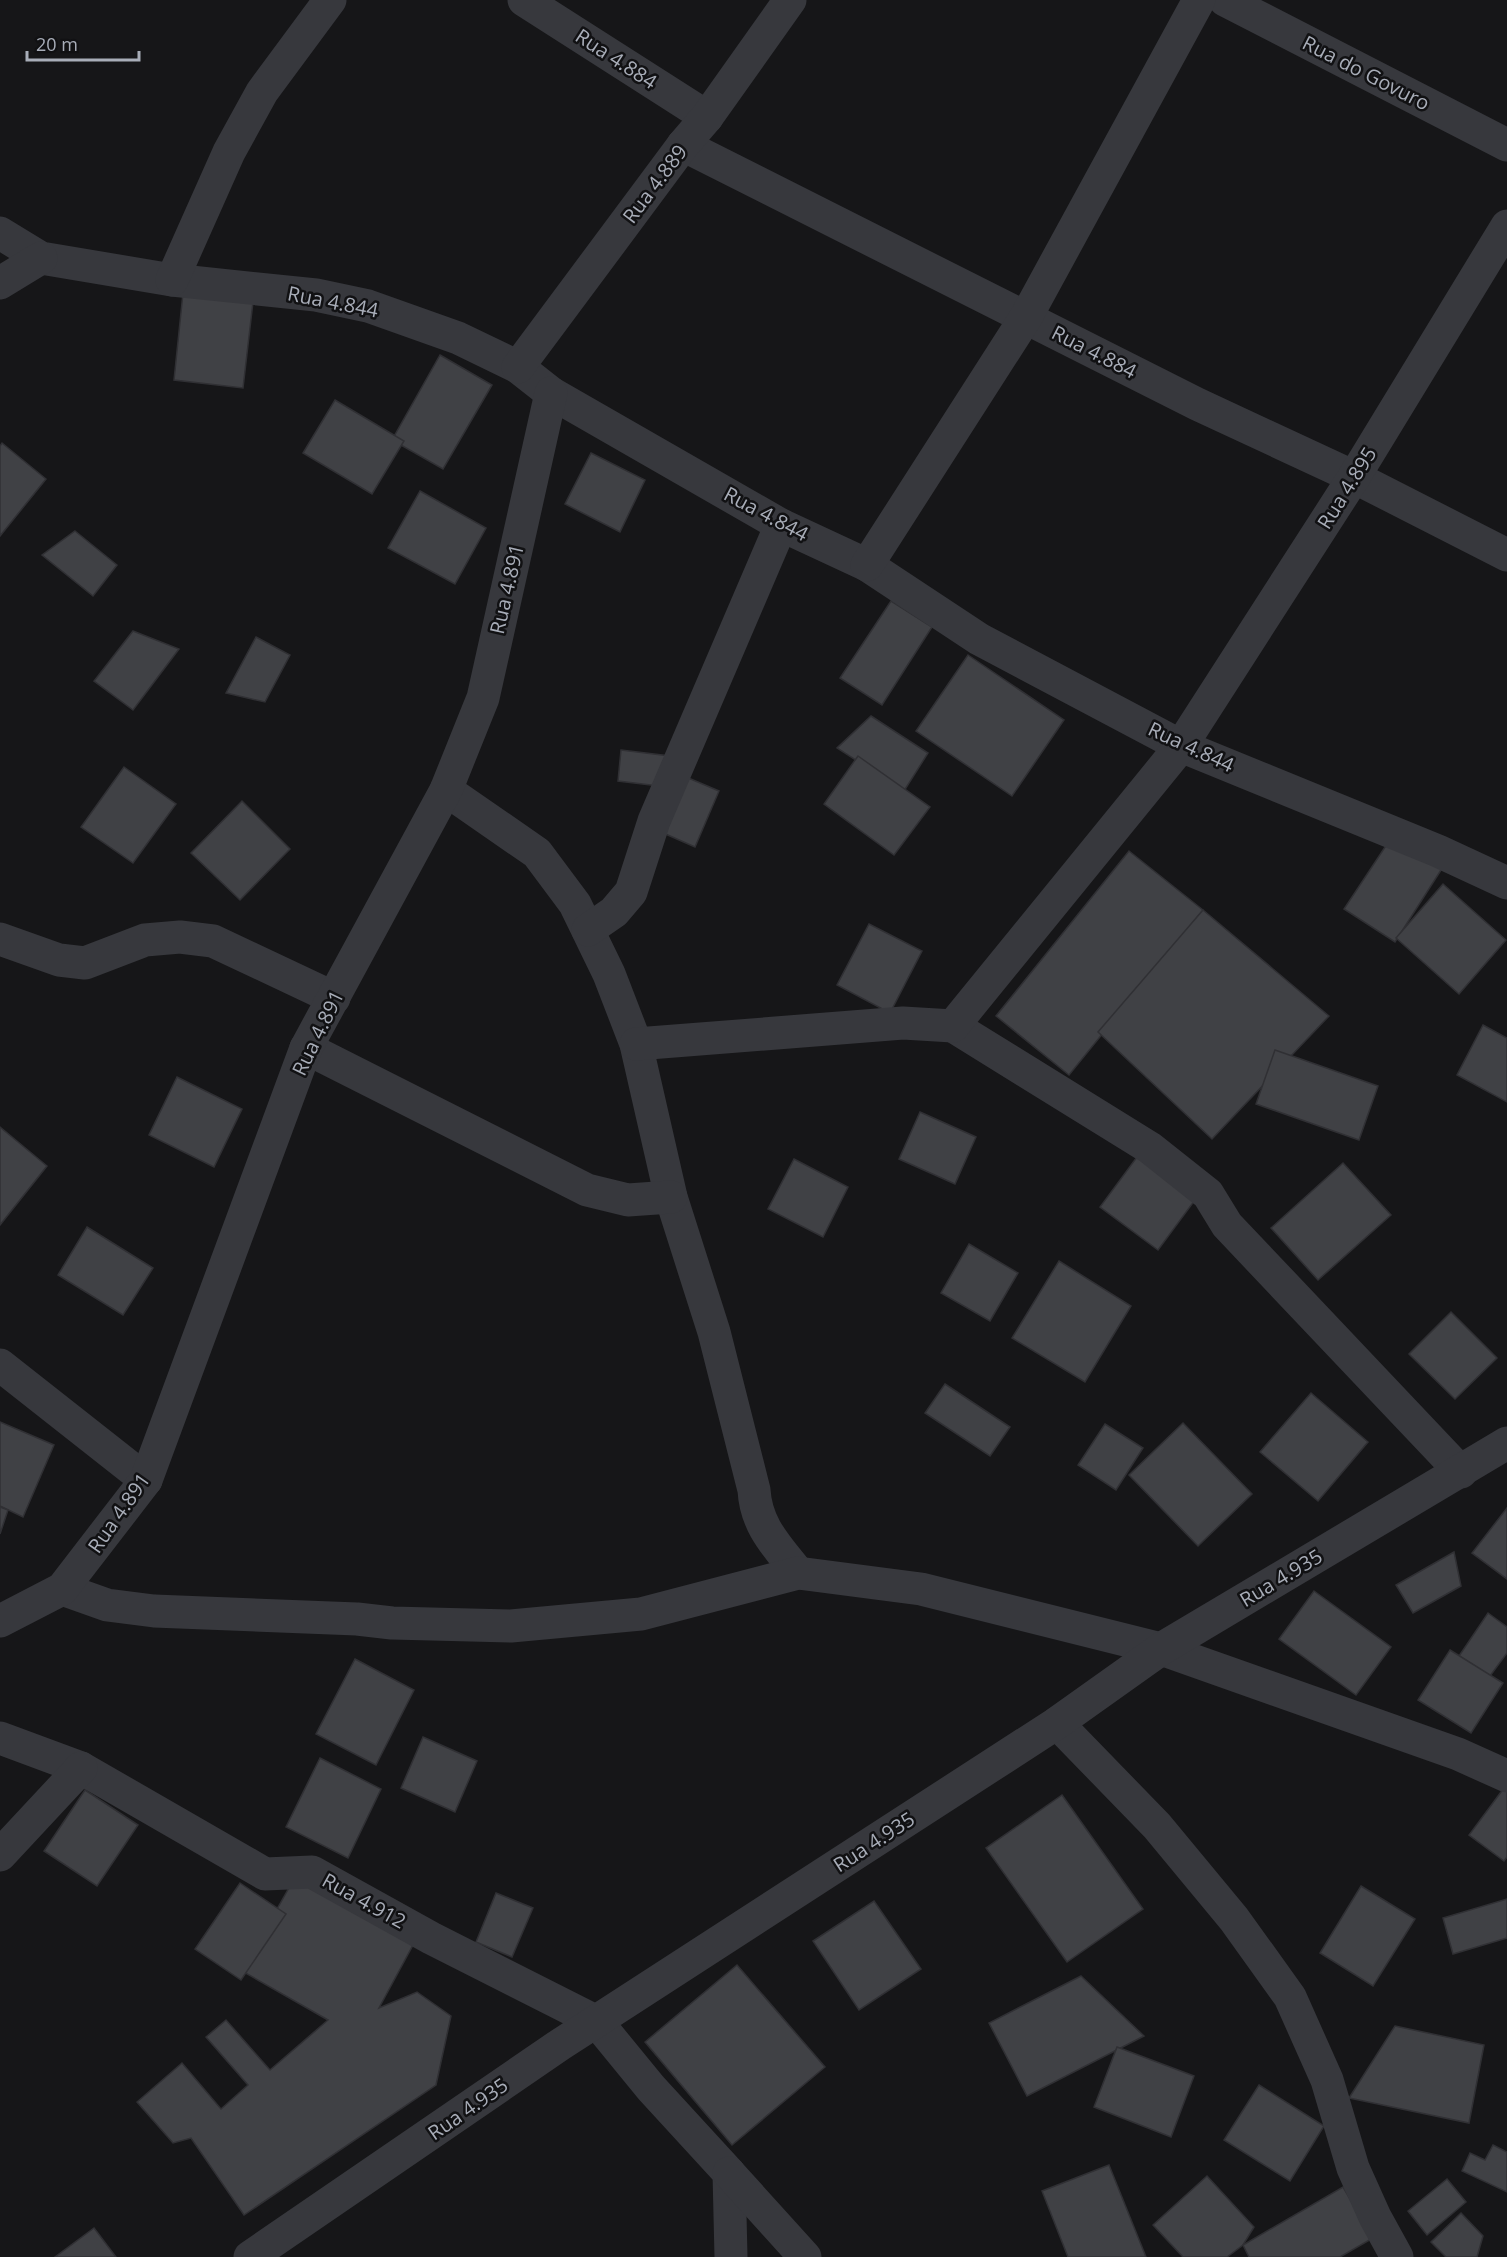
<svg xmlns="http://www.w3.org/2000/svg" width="1507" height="2257" font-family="'Open Sans',sans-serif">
	<rect width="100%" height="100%" fill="#161618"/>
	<!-- building -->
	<g fill="#404145" stroke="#303034" stroke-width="1.5">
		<polygon points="183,293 253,302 243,388 174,380"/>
		<polygon points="440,355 492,385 443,469 392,440"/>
		<polygon points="335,400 404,441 372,494 303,453"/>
		<polygon points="2,443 46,479 0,536 0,446"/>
		<polygon points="591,453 645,480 620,532 565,504"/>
		<polygon points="420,491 486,528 455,584 388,548"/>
		<polygon points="75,531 117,565 93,596 42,555"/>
		<polygon points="891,601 932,627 882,705 840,678"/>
		<polygon points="133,631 179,649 133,710 94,681"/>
		<polygon points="256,637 290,655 265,702 226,693"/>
		<polygon points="968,655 1064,720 1012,796 916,731"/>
		<polygon points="871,716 928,753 904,791 837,748"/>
		<polygon points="621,750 670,756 667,787 618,781"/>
		<polygon points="858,756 930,807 894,855 824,804"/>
		<polygon points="124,767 176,804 133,863 81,827"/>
		<polygon points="686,777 719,791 695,847 661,832"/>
		<polygon points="242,801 290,849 240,900 191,853"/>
		<polygon points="1393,835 1443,867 1395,942 1344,909"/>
		<polygon points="1129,851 1203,910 1069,1075 996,1016"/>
		<polygon points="1443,884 1506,940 1459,994 1396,938"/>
		<polygon points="1203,910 1329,1016 1212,1139 1098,1032"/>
		<polygon points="869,924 922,951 890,1013 837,985"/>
		<polygon points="1483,1025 1507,1038 1507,1102 1457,1075"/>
		<polygon points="1275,1050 1378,1086 1359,1140 1256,1104"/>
		<polygon points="177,1077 242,1109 214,1167 149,1135"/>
		<polygon points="920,1112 976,1137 955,1184 899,1159"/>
		<polygon points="0,1127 47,1166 0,1225"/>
		<polygon points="1137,1157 1195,1200 1158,1250 1100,1207"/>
		<polygon points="794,1159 848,1187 823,1237 768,1209"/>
		<polygon points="1343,1163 1391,1215 1318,1280 1271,1228"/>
		<polygon points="87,1227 153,1268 123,1315 58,1275"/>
		<polygon points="969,1244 1018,1273 990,1321 941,1293"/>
		<polygon points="1059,1261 1131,1306 1085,1382 1012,1338"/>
		<polygon points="1451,1312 1497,1358 1455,1399 1409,1354"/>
		<polygon points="945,1384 1010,1427 990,1456 925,1413"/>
		<polygon points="1311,1393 1368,1442 1318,1501 1260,1452"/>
		<polygon points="0,1422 54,1445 23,1517 0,1506"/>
		<polygon points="1183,1423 1252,1494 1198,1546 1129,1475"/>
		<polygon points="1105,1424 1143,1448 1116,1490 1078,1465"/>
		<polygon points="0,1507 8,1510 0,1534"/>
		<polygon points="1507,1508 1507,1579 1472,1553"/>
		<polygon points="1454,1552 1461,1586 1413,1613 1396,1585"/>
		<polygon points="1314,1591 1391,1647 1356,1695 1279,1639"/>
		<polygon points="1488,1613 1507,1627 1507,1653 1490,1676 1459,1656"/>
		<polygon points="1450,1650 1503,1683 1471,1733 1418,1700"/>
		<polygon points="355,1659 414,1690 376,1765 316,1734"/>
		<polygon points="423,1737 477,1761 455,1812 401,1788"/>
		<polygon points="320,1758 381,1789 348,1858 286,1827"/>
		<polygon points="1504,1788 1507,1791 1507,1857 1504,1861 1469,1835"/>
		<polygon points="85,1790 138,1825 97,1886 44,1851"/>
		<polygon points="1062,1795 1143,1909 1067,1962 986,1848"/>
		<polygon points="294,1879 413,1945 379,2008 417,1992 451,2016 436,2085 244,2215 191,2138 173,2143 137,2102 182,2063 221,2109 248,2085 206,2037 226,2020 270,2070 328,2020 242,1971"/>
		<polygon points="240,1883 286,1914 241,1980 195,1949"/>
		<polygon points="1361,1886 1415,1919 1373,1986 1320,1953"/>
		<polygon points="496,1893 533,1908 512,1957 476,1942"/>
		<polygon points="1507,1899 1507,1938 1453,1954 1443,1918"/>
		<polygon points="874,1901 921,1969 859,2010 813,1941"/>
		<polygon points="737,1965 825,2067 732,2145 645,2042"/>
		<polygon points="1081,1976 1144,2036 1027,2096 989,2023"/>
		<polygon points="1395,2026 1484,2045 1469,2123 1349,2098"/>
		<polygon points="1117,2047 1194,2076 1171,2137 1094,2107"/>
		<polygon points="1259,2085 1324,2126 1290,2181 1224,2140"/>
		<polygon points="1493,2145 1507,2152 1507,2192 1462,2171 1470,2153 1485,2160"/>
		<polygon points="1109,2165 1146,2257 1068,2257 1042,2191"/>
		<polygon points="1207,2176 1254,2227 1243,2245 1227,2257 1183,2257 1153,2225"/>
		<polygon points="1447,2179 1466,2202 1427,2235 1408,2211"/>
		<polygon points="1343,2187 1373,2238 1340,2257 1249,2257 1243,2245"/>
		<polygon points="1461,2213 1483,2236 1477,2257 1446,2257 1431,2242"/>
		<polygon points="94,2228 116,2257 55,2257"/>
	</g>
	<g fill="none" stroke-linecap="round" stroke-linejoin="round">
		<!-- minor -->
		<g stroke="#37383d" stroke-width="33">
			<polyline points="524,0 707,117"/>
			<polyline points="1225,0 1507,145"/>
			<polyline points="683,145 1197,404 1354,477 1507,555"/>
			<polyline points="0,233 41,258 172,280 316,295 368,306 458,338 518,367 551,393 781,525 867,565 979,639 1181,746 1438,851 1507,883"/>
			<polyline points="172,280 229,152 262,92 330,0"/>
			<polyline points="0,283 41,258"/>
			<polyline points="518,367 683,145 707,117 790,0"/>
			<polyline points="867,565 1026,317 1199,0"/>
			<path d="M446,790L537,853L575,904L609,974L636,1044L671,1197L714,1332L754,1490C756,1526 777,1546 798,1573"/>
			<polyline points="588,930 614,912 631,892 654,821 781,525"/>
			<polyline points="0,939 59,960 85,963 145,940 180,937 213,941 334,998"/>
			<polyline points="953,1026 1150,1148 1208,1194 1227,1225 1461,1472"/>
			<polyline points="636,1044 903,1023 953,1026 1181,746 1354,477 1507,226"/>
			<polyline points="306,1048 587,1190 628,1200 671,1197"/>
			<polyline points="0,1365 146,1480"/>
			<polyline points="62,1589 107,1605 154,1611 357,1619 392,1623 511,1626 641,1614 798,1573 921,1589 1161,1649 1458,1754 1507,1776"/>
			<polyline points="0,1621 62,1589 146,1480 306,1048 446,790 483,698 551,393"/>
			<polyline points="1057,1723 1157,1826 1234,1919 1290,1997 1327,2080 1353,2168 1375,2217 1397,2257"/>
			<polyline points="0,1738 81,1768 265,1874 312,1872 431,1938 597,2022 651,2088 729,2173 731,2257"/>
			<polyline points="0,1855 81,1768"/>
			<polyline points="729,2173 805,2257"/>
			<polyline points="250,2257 561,2044 1057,1723 1161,1649 1507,1443"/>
		</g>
	</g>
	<g text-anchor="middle" stroke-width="5" stroke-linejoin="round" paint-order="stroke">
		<!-- street labels -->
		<g font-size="20" fill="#a8adb8" stroke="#111113">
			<text transform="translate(616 59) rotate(33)" y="7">Rua 4.884</text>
			<text transform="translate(1366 73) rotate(27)" y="7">Rua do Govuro</text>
			<text transform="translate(655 184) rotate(-53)" y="7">Rua 4.889</text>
			<text transform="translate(333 302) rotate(11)" y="7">Rua 4.844</text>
			<text transform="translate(1094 352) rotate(27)" y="7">Rua 4.884</text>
			<text transform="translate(1347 488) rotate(-58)" y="7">Rua 4.895</text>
			<text transform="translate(766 514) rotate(28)" y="7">Rua 4.844</text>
			<text transform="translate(507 589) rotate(-77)" y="7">Rua 4.891</text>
			<text transform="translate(1191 747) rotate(25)" y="7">Rua 4.844</text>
			<text transform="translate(318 1033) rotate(-64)" y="7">Rua 4.891</text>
			<text transform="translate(119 1513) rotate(-55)" y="7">Rua 4.891</text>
			<text transform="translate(1281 1578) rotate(-31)" y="7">Rua 4.935</text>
			<text transform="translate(874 1842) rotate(-33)" y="7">Rua 4.935</text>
			<text transform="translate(364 1901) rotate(29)" y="7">Rua 4.912</text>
			<text transform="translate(468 2109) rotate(-35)" y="7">Rua 4.935</text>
		</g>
	</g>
	<!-- scale -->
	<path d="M27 51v9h112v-9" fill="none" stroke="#a8adb8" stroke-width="3"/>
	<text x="36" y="51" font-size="18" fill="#a8adb8" stroke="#111113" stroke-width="4.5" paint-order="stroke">20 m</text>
</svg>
